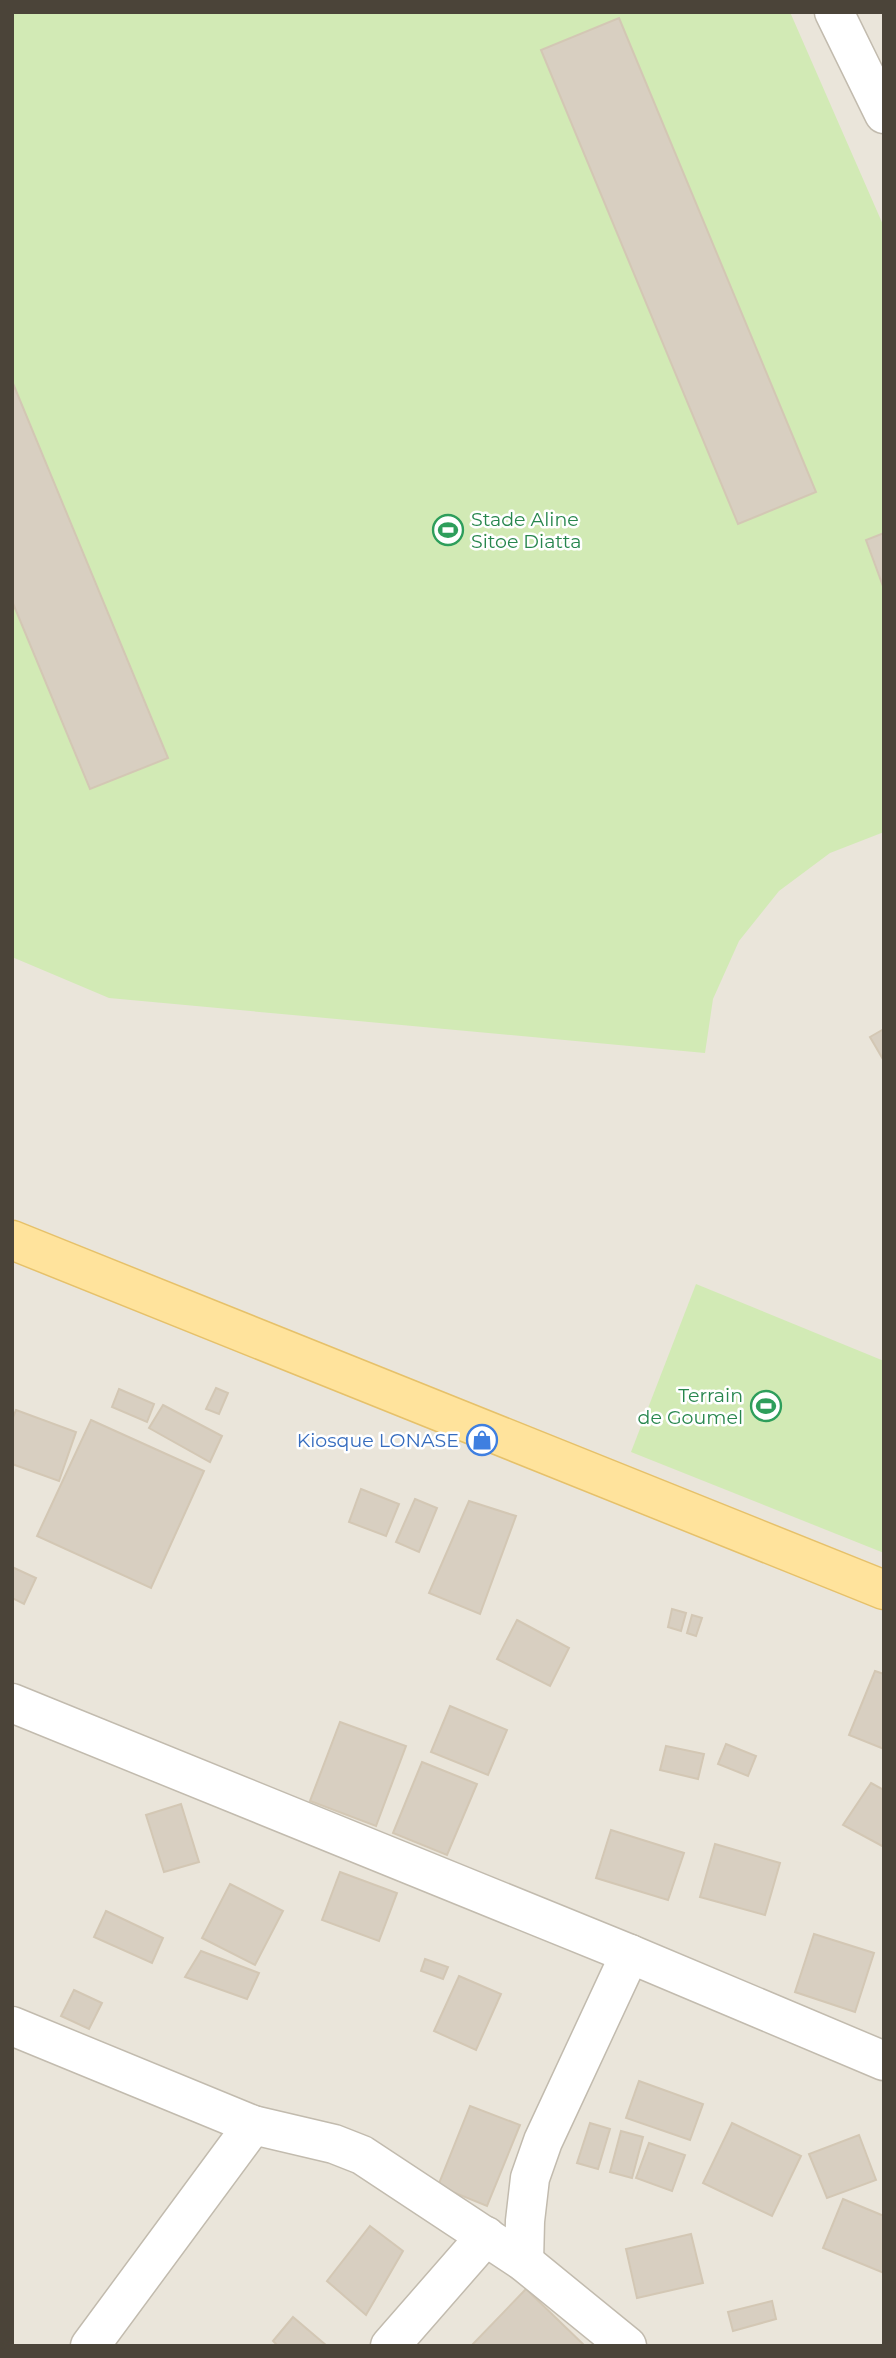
<svg xmlns="http://www.w3.org/2000/svg" width="896" height="2358" font-family="Montserrat,sans-serif">
	<rect width="100%" height="100%" fill="#f6f3ec"/>
	<!-- residential -->
	<rect fill="#eae5da" x="12" y="12" width="872" height="2334"/>
	<!-- green -->
	<g fill="#d2eab5">
		<polygon points="12,12 790,12 884,227 884,832 830,853 779,891 739,941 713,999 705,1053 109,998 12,957"/>
		<polygon points="696,1284 884,1361 884,1553 631,1452"/>
	</g>
	<!-- building -->
	<g fill="#d8cfc1" stroke="#d3c7b4" stroke-width="2">
		<polygon points="619,18 816,492 738,524 541,50"/>
		<polygon points="12,381 168,758 90,789 12,601"/>
		<polygon points="884,533 884,589 866,540"/>
		<polygon points="884,1029 884,1061 870,1037"/>
		<polygon points="216,1388 228,1393 219,1414 206,1409"/>
		<polygon points="119,1389 154,1404 147,1422 112,1407"/>
		<polygon points="163,1405 222,1436 210,1462 149,1428"/>
		<polygon points="16,1410 76,1432 59,1481 12,1464 12,1420"/>
		<polygon points="91,1420 204,1471 151,1588 37,1536"/>
		<polygon points="361,1489 399,1504 386,1536 349,1522"/>
		<polygon points="415,1499 437,1508 419,1552 396,1542"/>
		<polygon points="469,1501 516,1516 480,1614 429,1593"/>
		<polygon points="12,1567 36,1578 24,1604 12,1598"/>
		<polygon points="672,1609 686,1613 681,1631 668,1627"/>
		<polygon points="692,1615 702,1618 696,1636 687,1633"/>
		<polygon points="517,1620 569,1648 550,1686 497,1659"/>
		<polygon points="875,1671 884,1674 884,1749 849,1735"/>
		<polygon points="450,1706 507,1730 488,1775 431,1752"/>
		<polygon points="340,1722 406,1746 376,1826 310,1801"/>
		<polygon points="726,1744 756,1756 748,1776 718,1764"/>
		<polygon points="666,1746 704,1754 698,1779 660,1770"/>
		<polygon points="422,1762 477,1784 447,1855 393,1833"/>
		<polygon points="871,1783 884,1790 884,1847 843,1825"/>
		<polygon points="181,1804 199,1862 164,1872 146,1815"/>
		<polygon points="611,1830 684,1853 668,1900 596,1878"/>
		<polygon points="715,1844 780,1863 765,1915 700,1897"/>
		<polygon points="340,1872 397,1893 379,1941 322,1920"/>
		<polygon points="230,1884 283,1911 255,1965 202,1938"/>
		<polygon points="106,1911 163,1938 152,1963 94,1937"/>
		<polygon points="814,1934 874,1953 855,2012 795,1992"/>
		<polygon points="201,1951 259,1973 247,1999 185,1977"/>
		<polygon points="425,1959 448,1967 443,1979 421,1971"/>
		<polygon points="459,1976 501,1994 476,2050 434,2031"/>
		<polygon points="74,1990 102,2003 89,2029 61,2016"/>
		<polygon points="639,2081 703,2104 690,2140 626,2118"/>
		<polygon points="470,2106 520,2125 487,2206 438,2186"/>
		<polygon points="590,2123 610,2129 598,2169 577,2163"/>
		<polygon points="732,2123 801,2156 772,2216 703,2183"/>
		<polygon points="621,2131 643,2137 632,2178 610,2172"/>
		<polygon points="859,2135 876,2180 827,2198 809,2154"/>
		<polygon points="649,2143 685,2155 672,2191 636,2178"/>
		<polygon points="843,2199 884,2216 884,2273 823,2248"/>
		<polygon points="370,2226 403,2251 366,2315 327,2281"/>
		<polygon points="691,2234 703,2283 637,2298 626,2249"/>
		<polygon points="526,2289 585,2346 471,2346"/>
		<polygon points="772,2301 776,2319 733,2331 728,2312"/>
		<polygon points="293,2317 327,2346 278,2346 273,2341"/>
	</g>
	<g fill="none" stroke-linecap="round" stroke-linejoin="round">
		<!-- minor casing -->
		<g stroke="#c2bbae" stroke-width="41">
			<g id="minor">
				<polyline points="834,12 884,114"/>
				<polyline points="12,1703 630,1954 884,2061"/>
				<polyline points="12,2026 253,2125 334,2144 362,2155 524,2262 627,2346"/>
				<polyline points="524,2262 525,2221 530,2178 543,2141 630,1954"/>
				<polyline points="90,2346 253,2125"/>
				<polyline points="390,2346 486,2236"/>
			</g>
		</g>
		<!-- major casing -->
		<g stroke="#e6c16a" stroke-width="41">
			<polyline id="major" points="12,1240 884,1590"/>
		</g>
		<!-- minor -->
		<use href="#minor" stroke="#fff" stroke-width="38"/>
		<!-- major -->
		<use href="#major" stroke="#ffe39c" stroke-width="38"/>
	</g>
	<!-- icons -->
	<defs>
		<g id="stadium-ring" transform="scale(1.575)"><circle r="9.5" fill="#fff" stroke="#2e9e5b" stroke-width="1.5"/><path d="M0-5a6.5 5 0 1 0 0 10a6.5 5 0 1 0 0-10ZM-3.5-1.8h7v3.6h-7Z" fill="#2e9e5b"/></g>
		<g id="shop-ring" transform="scale(1.575)"><circle r="9.5" fill="#fff" stroke="#3f7fe0" stroke-width="1.5"/><path d="M-5-2.5h2.3a2.7 3.5 0 0 1 5.4 0H5L5.5 6h-11ZM-1.5-2.5h3a1.5 2.3 0 0 0-3 0Z" fill="#3f7fe0"/></g>
	</defs>
	<g fill-rule="evenodd">
		<use href="#stadium-ring" x="448" y="530"/>
		<use href="#stadium-ring" x="766" y="1406"/>
		<use href="#shop-ring" x="482" y="1440"/>
	</g>
	<g text-anchor="middle" stroke-width="5" stroke-linejoin="round" paint-order="stroke">
		<!-- leisure labels -->
		<g font-size="19" fill="#27864d" stroke="#fff" text-anchor="start">
			<text x="471" y="526">Stade Aline<tspan x="471" dy="22">Sitoe Diatta</tspan></text>
			<text x="743" y="1402" text-anchor="end">Terrain<tspan x="743" dy="22">de Goumel</tspan></text>
		</g>
		<!-- shop labels -->
		<g font-size="19" fill="#366cbe" stroke="#fff" text-anchor="end">
			<text x="459" y="1447">Kiosque LONASE</text>
		</g>
	</g>
	<!-- border -->
	<rect width="896" height="2358" fill="none" stroke="#4b4439" stroke-width="28"/>
</svg>
